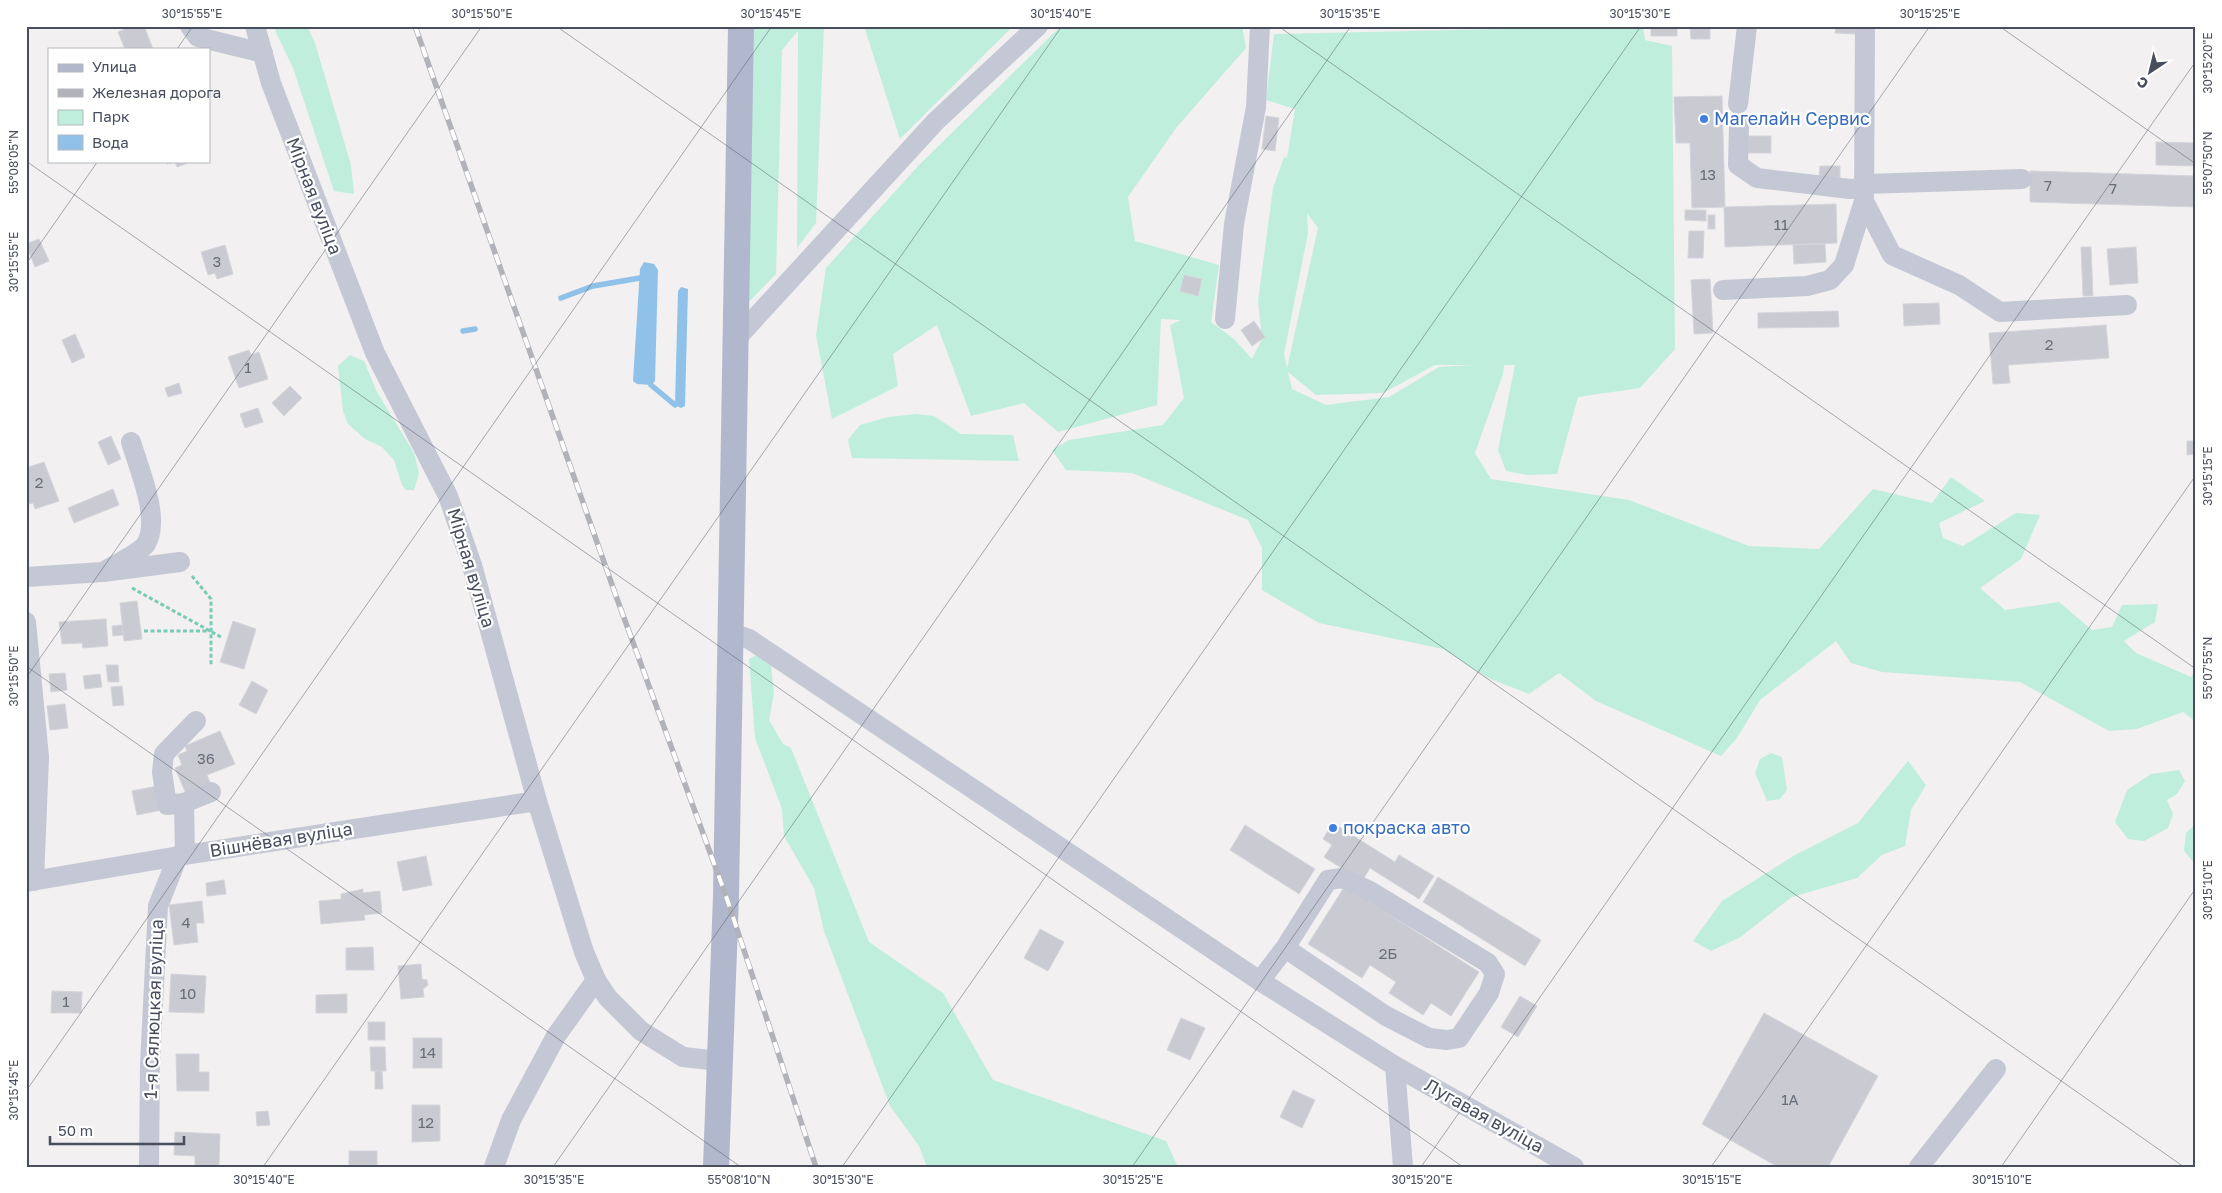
<svg xmlns="http://www.w3.org/2000/svg" width="2222" height="1193" font-family="'Golos Text',sans-serif">
	<rect width="100%" height="100%" fill="#f2f0f0"/>
	<!-- green -->
	<g fill="#c0eedd" fill-rule="evenodd">
		<polygon points="273,26 307,26 315,43 351,165 354,194 334,191 293,68"/>
		<polygon points="749,26 824,26 816,223 797,248 798,31 782,50 776,274 742,309"/>
		<polygon points="864,26 1013,26 900,139"/>
		<path d="M1061,26H1242L1246,48L1176,128L1128,197L1135,241L1219,265L1211,322L1234,339L1252,359L1262,339L1258,301L1273,188L1284,157L1287,158L1295,109L1266,100L1274,34L1643,26L1645,40L1672,46L1675,349L1640,388L1578,397L1557,474L1527,475L1506,471L1498,450L1515,365H1504L1503,374L1475,453L1491,479L1629,500L1749,546L1819,549L1873,489L1932,503L1951,477L1985,501L1939,523L1943,538L1963,546L2016,513L2040,515L2021,559L1980,588L2005,610L2059,602L2092,630L2112,627L2122,605L2158,604L2155,622L2124,641L2136,653L2191,677L2196,669V722L2183,712L2137,729L2109,731L2020,682L1882,672L1851,663L1836,641L1760,700L1737,738L1721,756L1596,701L1559,673L1529,694L1488,678L1443,649L1319,623L1262,590V548L1248,520L1132,473L1066,470L1052,450L1069,440L1163,425L1184,398L1170,325L1181,320L1161,319L1157,405L1058,432L1024,403L971,416L937,325L893,354L898,386L832,419L816,335L826,268L918,166ZM1307,213L1318,228L1287,368L1284,354L1308,233ZM1435,365H1474L1439,367L1389,397L1326,405L1292,389L1288,372L1316,395L1383,393Z"/>
		<polygon points="350,355 364,361 377,392 414,453 419,473 414,490 406,490 402,485 394,460 382,447 365,439 348,424 343,411 338,366"/>
		<polygon points="916,414 934,416 961,434 1013,435 1019,461 852,458 848,440 860,425 888,417"/>
		<polygon points="759,654 771,664 774,693 769,720 783,744 791,748 869,942 943,993 993,1080 1166,1141 1178,1167 927,1167 919,1146 890,1106 824,931 814,888 784,836 782,809 755,738 749,659"/>
		<polygon points="1771,753 1782,757 1787,790 1780,799 1767,801 1755,773 1760,759"/>
		<polygon points="1908,761 1926,785 1911,810 1905,846 1882,855 1857,878 1792,897 1739,938 1711,951 1693,941 1722,901 1795,855 1858,823"/>
		<polygon points="2179,770 2185,781 2177,794 2167,800 2173,814 2168,828 2144,841 2128,839 2115,822 2127,790 2151,774"/>
		<polygon points="2196,823 2196,865 2184,851 2186,833"/>
	</g>
	<!-- water -->
	<g fill="#8fc1e9">
		<polygon points="644,262 654,264 658,270 655,381 651,385 637,384 633,381 640,269"/>
		<polygon points="681,287 688,289 685,406 681,408 675,405 678,291"/>
	</g>
	<g fill="none" stroke-linecap="round" stroke-linejoin="round">
		<!-- stream -->
		<g stroke="#8fc1e9" stroke-width="5.5">
			<polyline points="561,298 593,286 640,278"/>
			<polyline points="463,331 475,329"/>
			<polyline points="651,385 675,405"/>
		</g>
	</g>
	<!-- building -->
	<g fill="#cacbd2" stroke="#d4d4db">
		<polygon points="132,26 144,26 153,49 125,49 118,32"/>
		<rect x="1651" y="26" width="26" height="10"/>
		<polygon points="1690,26 1710,26 1710,39 1691,39"/>
		<polygon points="1836,26 1855,26 1855,34 1835,33"/>
		<polygon points="1722,96 1725,207 1692,208 1690,143 1676,143 1674,97"/>
		<polygon points="1266,116 1279,118 1275,151 1262,149"/>
		<rect x="1748" y="136" width="23" height="17"/>
		<polygon points="2156,142 2196,143 2196,166 2156,165"/>
		<polygon points="166,161 193,161 177,167 175,162 167,164"/>
		<polygon points="1820,166 1840,166 1840,178 1819,178"/>
		<polygon points="2030,171 2196,176 2196,207 2030,202"/>
		<polygon points="1836,204 1837,243 1725,247 1724,207"/>
		<polygon points="1685,210 1706,210 1706,221 1685,220"/>
		<rect x="1708" y="215" width="7" height="14"/>
		<polygon points="1689,231 1704,231 1703,258 1688,258"/>
		<polygon points="39,239 49,261 35,267 26,244"/>
		<polygon points="1825,244 1826,262 1794,264 1793,245"/>
		<polygon points="225,245 233,274 217,279 215,273 208,275 201,252"/>
		<polygon points="2081,247 2091,247 2093,296 2083,296"/>
		<polygon points="2136,247 2138,283 2110,285 2107,249"/>
		<polygon points="1184,275 1202,279 1198,296 1180,291"/>
		<polygon points="1710,279 1713,333 1694,334 1691,280"/>
		<polygon points="1939,303 1940,324 1904,326 1903,304"/>
		<polygon points="1838,311 1839,327 1758,328 1758,313"/>
		<polygon points="1254,321 1265,337 1252,346 1241,330"/>
		<polygon points="2106,325 2109,358 2008,365 2010,383 1993,384 1989,333"/>
		<polygon points="75,334 85,357 72,363 62,340"/>
		<polygon points="249,350 251,355 259,352 268,379 239,388 228,357"/>
		<polygon points="179,383 182,393 168,397 165,388"/>
		<polygon points="290,386 302,398 284,416 272,403"/>
		<polygon points="258,408 263,422 245,428 240,414"/>
		<polygon points="111,436 121,459 108,465 98,442"/>
		<polygon points="2187,441 2196,441 2196,454 2187,455"/>
		<polygon points="44,462 59,501 35,509 33,503 29,504 26,498 26,468"/>
		<polygon points="113,489 119,505 74,523 68,508"/>
		<polygon points="137,601 142,639 124,641 120,603"/>
		<polygon points="106,619 108,646 83,648 82,643 62,644 59,622"/>
		<polygon points="233,621 256,629 244,669 220,662"/>
		<polygon points="122,625 123,635 113,636 112,626"/>
		<polygon points="106,665 118,665 119,682 108,682"/>
		<polygon points="65,673 67,690 51,692 49,674"/>
		<polygon points="100,674 102,687 85,689 83,676"/>
		<polygon points="252,681 268,690 256,714 239,705"/>
		<polygon points="122,686 124,705 113,706 111,687"/>
		<polygon points="65,704 68,728 50,730 47,706"/>
		<polygon points="220,731 235,764 207,775 211,785 187,796 175,768 182,765 178,755 187,751 185,746"/>
		<polygon points="157,786 162,810 137,815 132,791"/>
		<polygon points="1333,823 1395,862 1399,855 1434,876 1419,899 1370,868 1362,881 1324,857 1332,845 1323,839"/>
		<polygon points="1245,825 1315,869 1299,894 1230,850"/>
		<polygon points="426,856 432,885 403,891 397,862"/>
		<polygon points="1438,877 1541,940 1525,966 1423,902"/>
		<polygon points="224,880 226,894 207,896 206,883"/>
		<polygon points="1345,886 1479,972 1451,1016 1431,1003 1423,1015 1389,993 1396,982 1370,965 1362,978 1308,944"/>
		<polygon points="363,889 363,893 380,891 382,913 364,915 365,920 321,924 319,901 341,899 341,894"/>
		<polygon points="202,901 204,923 196,923 198,942 174,945 169,905"/>
		<polygon points="1040,929 1064,942 1048,971 1024,958"/>
		<polygon points="373,947 374,970 346,970 346,948"/>
		<polygon points="421,964 422,979 427,980 428,985 423,989 424,997 401,999 398,966"/>
		<polygon points="171,974 206,976 204,1013 169,1012"/>
		<polygon points="52,991 82,992 81,1013 51,1013"/>
		<polygon points="347,994 347,1013 316,1013 316,995"/>
		<polygon points="1520,996 1537,1006 1518,1037 1501,1027"/>
		<polygon points="1764,1013 1878,1076 1828,1167 1778,1167 1702,1124"/>
		<polygon points="1181,1018 1205,1028 1190,1060 1167,1050"/>
		<rect x="368" y="1022" width="17" height="18"/>
		<rect x="413" y="1038" width="29" height="30"/>
		<polygon points="370,1047 385,1047 386,1071 371,1071"/>
		<polygon points="176,1054 199,1054 199,1072 209,1072 209,1091 177,1091"/>
		<polygon points="375,1071 382,1071 383,1089 375,1089"/>
		<polygon points="1293,1090 1315,1100 1302,1128 1280,1117"/>
		<polygon points="412,1105 440,1105 440,1141 412,1142"/>
		<polygon points="268,1111 270,1125 257,1126 256,1112"/>
		<polygon points="175,1132 220,1134 219,1167 195,1165 195,1156 174,1155"/>
		<rect x="349" y="1151" width="28" height="14"/>
	</g>
	<g fill="none" stroke-linecap="round" stroke-linejoin="round">
		<!-- path -->
		<g stroke="#79cbb6" stroke-width="3" stroke-dasharray="4 2.5" stroke-linecap="butt">
			<polyline points="192,576 211,599 211,666"/>
			<polyline points="132,588 221,637"/>
			<polyline points="144,631 210,631"/>
		</g>
		<!-- minor -->
		<g stroke="#c4c8d4" stroke-width="20">
			<polyline points="190,26 198,37 263,53"/>
			<polyline points="255,26 271,83 375,353 448,496 472,565 537,801 584,952 596,980 608,998 641,1031 683,1057 719,1061"/>
			<polyline points="1865,26 1864,201 1892,255 1959,285 2000,312 2127,305"/>
			<polyline points="1738,104 1747,26"/>
			<polyline points="1739,127 1738,165 1757,178 1850,189 1865,188"/>
			<polyline points="1865,184 2022,179"/>
			<polyline points="1723,290 1807,286 1830,280 1844,265 1864,201"/>
			<polyline points="1225,319 1234,224 1256,107 1260,26"/>
			<polyline points="735,340 936,121 1038,26"/>
			<path d="M103,572C113,566 141,552 146,544C161,519 139,469 131,442"/>
			<polyline points="26,577 103,572 180,562"/>
			<polyline points="26,622 39,757 34,881"/>
			<polyline points="729,632 749,639 1260,981 1395,1066 1574,1167"/>
			<polyline points="184,803 167,805 162,772 164,754 196,721"/>
			<polyline points="185,855 184,803 211,792"/>
			<polyline points="26,882 185,855 537,801"/>
			<polyline points="1260,981 1285,948 1328,880 1342,878 1370,891 1488,963 1495,974 1489,993 1459,1038 1447,1040 1429,1038 1386,1016 1285,948"/>
			<polyline points="1395,1066 1403,1167"/>
			<polyline points="149,1167 150,1064 158,906 178,856"/>
			<polyline points="494,1167 511,1120 556,1036 596,980"/>
			<polyline points="1919,1167 1996,1069"/>
		</g>
		<!-- major -->
		<polyline stroke="#b1b8cd" stroke-width="26" points="716,1167 726,896 741,26"/>
		<!-- rail casing -->
		<g stroke="#b2b3ba" stroke-width="5.5">
			<polyline id="rail" points="415,26 616,596 726,896 816,1167"/>
		</g>
		<!-- rail -->
		<use href="#rail" stroke="#fff" stroke-width="4" stroke-dasharray="11" stroke-linecap="butt"/>
	</g>
	<!-- ticks -->
	<path fill="none" stroke="#484e5d" stroke-width="1" stroke-opacity="0.45" d="M556,26L2184,1167M1278,26L2196,669M1999,26L2196,164M177,49L193,26M26,161L1463,1167M26,264L98,161M26,666L741,1167M26,678L482,26M26,1091L772,26M263,1167L1062,26M553,1167L1351,26M842,1167L1641,26M1132,1167L1930,26M1421,1167L2196,61M1711,1167L2196,475M2001,1167L2196,888"/>
	<!-- markers -->
	<g fill="#3f7fe0" stroke="#fff" stroke-width="2">
		<circle cx="1704" cy="119" r="5"/>
		<circle cx="1333" cy="828" r="5"/>
	</g>
	<g text-anchor="middle" stroke-width="4.5" stroke-linejoin="round" paint-order="stroke">
		<!-- number labels -->
		<g font-size="15" fill="#686d7a">
			<text x="1708" y="180">13</text>
			<text x="2048" y="191">7</text>
			<text x="2113" y="194">7</text>
			<text x="1781" y="230">11</text>
			<text x="217" y="267">3</text>
			<text x="2049" y="350">2</text>
			<text x="248" y="373">1</text>
			<text x="39" y="488">2</text>
			<text x="206" y="764">36</text>
			<text x="186" y="928">4</text>
			<text x="1388" y="959">2Б</text>
			<text x="188" y="999">10</text>
			<text x="66" y="1007">1</text>
			<text x="428" y="1058">14</text>
			<text x="1790" y="1105">1А</text>
			<text x="426" y="1128">12</text>
		</g>
		<!-- shop labels -->
		<g font-size="18" fill="#366cbe" stroke="#fff" text-anchor="start">
			<text x="1714" y="125">Магелайн Сервис</text>
			<text x="1343" y="834">покраска авто</text>
		</g>
		<!-- street labels -->
		<g font-size="18" fill="#484e5d" stroke="#fff">
			<text transform="translate(314 196) rotate(69)" y="6">Мірная вуліца</text>
			<text transform="translate(471 568) rotate(73)" y="6">Мірная вуліца</text>
			<text transform="translate(281 840) rotate(-9)" y="6">Вішнёвая вуліца</text>
			<text transform="translate(154 1009) rotate(-88)" y="6">1-я Сялюцкая вуліца</text>
			<text transform="translate(1484 1116) rotate(29)" y="6">Лугавая вуліца</text>
		</g>
	</g>
	<!-- border -->
	<rect width="2222" height="1193" fill="none" stroke="#ffffff" stroke-width="55"/>
	<!-- legend -->
	<rect x="48" y="48" width="162" height="115" fill="#ffffff" stroke="#b6b8be"/>
	<rect x="58" y="64" width="25" height="8" fill="#b1b8cd" stroke="#b6b8be"/>
	<text x="92" y="72" font-size="15" fill="#484e5d">Улица</text>
	<rect x="58" y="89" width="25" height="8" fill="#b2b3ba" stroke="#b6b8be"/>
	<text x="92" y="98" font-size="15" fill="#484e5d">Железная дорога</text>
	<rect x="58" y="110" width="25" height="15" fill="#c0eedd" stroke="#b6b8be"/>
	<text x="92" y="122" font-size="15" fill="#484e5d">Парк</text>
	<rect x="58" y="135" width="25" height="15" fill="#8fc1e9" stroke="#b6b8be"/>
	<text x="92" y="148" font-size="15" fill="#484e5d">Вода</text>
	<!-- north arrow -->
	<g transform="translate(2150 72) rotate(215)" stroke="#ffffff" stroke-width="4" paint-order="stroke">
	<path d="M0-4L9 19L0 12L-9 19Z" fill="#484e5d"/>
	<text y="-8" font-size="14" font-weight="bold" text-anchor="middle" fill="#484e5d">С</text>
	</g>
	<!-- scale -->
	<path d="M50 1136v8h134v-8" fill="none" stroke="#484e5d" stroke-width="2.5"/>
	<text x="58" y="1136" font-size="15" fill="#484e5d" stroke="#ffffff" stroke-width="4" paint-order="stroke">50 m</text>
	<rect x="28" y="28" width="2166" height="1138" fill="none" stroke="#484e5d" stroke-width="2"/>
	<g font-size="12" text-anchor="middle" fill="#484e5d">
		<text x="192" y="18">30°15'55"E</text>
		<text x="482" y="18">30°15'50"E</text>
		<text x="771" y="18">30°15'45"E</text>
		<text x="1061" y="18">30°15'40"E</text>
		<text x="1350" y="18">30°15'35"E</text>
		<text x="1640" y="18">30°15'30"E</text>
		<text x="1930" y="18">30°15'25"E</text>
		<text transform="translate(2208 63) rotate(-90)" y="4">30°15'20"E</text>
		<text transform="translate(14 162) rotate(-90)" y="4">55°08'05"N</text>
		<text transform="translate(2208 163) rotate(-90)" y="4">55°07'50"N</text>
		<text transform="translate(14 262) rotate(-90)" y="4">30°15'55"E</text>
		<text transform="translate(2208 476) rotate(-90)" y="4">30°15'15"E</text>
		<text transform="translate(2208 668) rotate(-90)" y="4">55°07'55"N</text>
		<text transform="translate(14 676) rotate(-90)" y="4">30°15'50"E</text>
		<text transform="translate(2208 890) rotate(-90)" y="4">30°15'10"E</text>
		<text transform="translate(14 1090) rotate(-90)" y="4">30°15'45"E</text>
		<text x="264" y="1184">30°15'40"E</text>
		<text x="554" y="1184">30°15'35"E</text>
		<text x="739" y="1184">55°08'10"N</text>
		<text x="843" y="1184">30°15'30"E</text>
		<text x="1133" y="1184">30°15'25"E</text>
		<text x="1422" y="1184">30°15'20"E</text>
		<text x="1712" y="1184">30°15'15"E</text>
		<text x="2002" y="1184">30°15'10"E</text>
	</g>
</svg>
